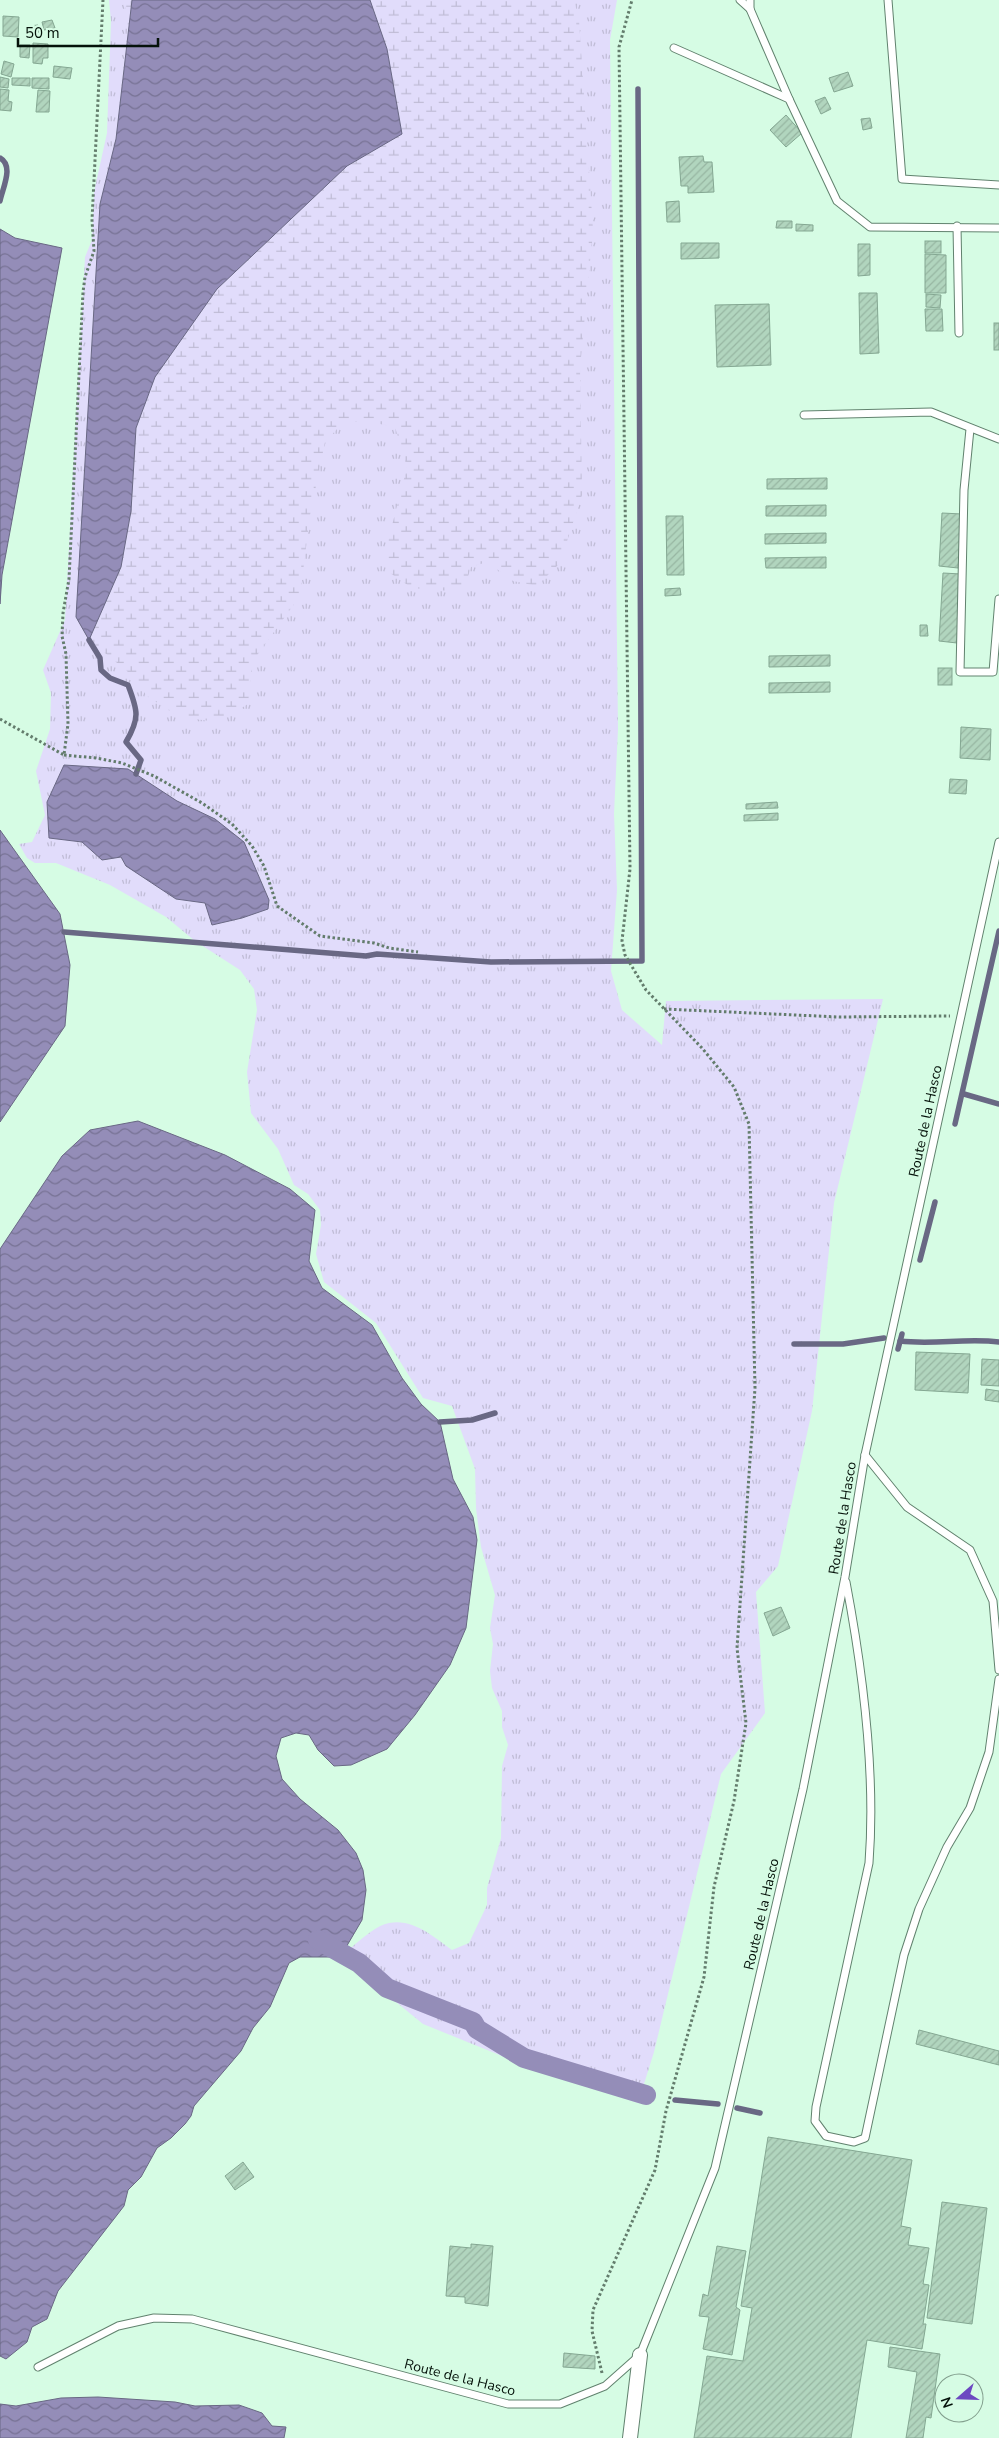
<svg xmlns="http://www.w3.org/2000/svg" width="999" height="2438" font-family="'Nunito Sans',sans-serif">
	<defs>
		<pattern id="grass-tufts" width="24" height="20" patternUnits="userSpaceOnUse" patternTransform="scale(1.25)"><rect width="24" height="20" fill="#e1dcfb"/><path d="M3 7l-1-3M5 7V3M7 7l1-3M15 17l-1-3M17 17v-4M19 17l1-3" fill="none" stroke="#c0bcd6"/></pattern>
		<pattern id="wetland-marsh" width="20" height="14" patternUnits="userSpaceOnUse" patternTransform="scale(1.25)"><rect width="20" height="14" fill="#e1dcfb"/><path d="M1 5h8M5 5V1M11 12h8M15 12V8" fill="none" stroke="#c0bcd6"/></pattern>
		<pattern id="water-waves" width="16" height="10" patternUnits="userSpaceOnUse" patternTransform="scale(1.25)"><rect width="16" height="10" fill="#948db8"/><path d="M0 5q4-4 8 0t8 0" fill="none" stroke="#777294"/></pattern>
		<pattern id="building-hatch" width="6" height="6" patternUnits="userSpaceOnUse" patternTransform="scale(1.25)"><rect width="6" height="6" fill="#b1d5be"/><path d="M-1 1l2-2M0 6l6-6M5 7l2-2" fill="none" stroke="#97b6a2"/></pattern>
	</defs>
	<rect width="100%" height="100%" fill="#d6fce4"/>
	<!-- grass -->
	<path fill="url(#grass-tufts)" d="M109,0H617L610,40L618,729L614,814L617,890L611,971L622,1010L662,1045L666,1001L883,999L834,1203L812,1411L778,1566L756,1592L765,1713L721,1774L654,2052L638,2103L502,2056L423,2024L347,1962L349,1951L353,1946C363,1938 377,1925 389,1923C413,1918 434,1937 452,1950L469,1943L487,1905V1888L501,1838L502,1766L508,1745L502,1727V1711L492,1688L490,1671L493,1644L490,1628L495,1595L481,1547L476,1508L475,1469L452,1406L423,1398L376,1323L324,1282L316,1254L321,1225L320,1210L308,1194L294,1185L278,1149L251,1113L247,1072L257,1010L254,989L240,970L195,941L166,917L110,885L56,863H35L27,858L19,844L32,842L45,815L36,771L50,729L51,693L43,670L65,620L85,257L92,240L94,192L107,133L111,21Z"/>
	<!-- wetland -->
	<polygon fill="url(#wetland-marsh)" points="124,0 574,0 579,20 593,230 580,368 582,495 560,563 537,586 513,581 487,562 471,567 463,592 412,588 390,573 387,545 407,467 395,427 360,420 338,428 325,442 310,515 300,596 253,661 248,704 218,722 179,717 147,696 127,671 89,640 76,617 100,204 116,139 128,21"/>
	<!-- water -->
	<g fill="url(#water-waves)" stroke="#696884">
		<polygon points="132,0 370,0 387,49 402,134 347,166 217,289 155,377 136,428 131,511 121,567 89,640 76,617 100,204 116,139"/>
		<polygon points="0,229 15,238 62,248 2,575 0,604"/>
		<polygon points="64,765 128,769 177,801 215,819 244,842 269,900 268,909 242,918 212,925 205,903 176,899 126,866 121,857 102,860 82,842 49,838 47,802"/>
		<polygon points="0,830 60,914 70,965 65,1026 0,1122"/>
		<polygon points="138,1121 225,1155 290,1189 315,1210 309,1261 322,1288 372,1325 402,1378 421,1404 440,1422 453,1479 473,1517 477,1540 466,1628 450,1665 415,1715 387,1749 351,1765 334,1766 318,1750 309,1735 296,1733 281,1738 276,1756 282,1779 300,1799 338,1830 356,1853 363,1870 366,1890 362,1920 345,1949 334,1957 300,1957 289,1963 270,2007 253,2028 241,2051 194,2106 191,2116 185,2124 171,2138 157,2148 141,2177 128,2190 124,2206 58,2291 47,2319 32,2327 27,2342 6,2359 0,2356 0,1249 62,1156 90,1130"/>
		<polygon points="98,2397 175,2402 195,2406 239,2405 262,2413 272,2426 286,2427 284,2438 0,2438 0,2404 16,2406 61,2398"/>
	</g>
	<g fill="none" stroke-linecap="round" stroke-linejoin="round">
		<!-- stream -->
		<g stroke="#696884" stroke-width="5.5">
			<path d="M0,158C14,166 3,187 0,201"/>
			<path d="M89,640L100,658L101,670L110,678L128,685C138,711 140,718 126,742L141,760L136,774"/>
			<polyline points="64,932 366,956 377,954 491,962 642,961 638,89"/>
			<polyline points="964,1094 999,1104"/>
			<polyline points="955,1124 999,931"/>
			<polyline points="920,1260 935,1202"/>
			<path d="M900,1341C933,1345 966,1338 999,1342"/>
			<polyline points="794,1344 843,1344 884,1338"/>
			<polyline points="898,1349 902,1334"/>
			<polyline points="440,1422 472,1420 495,1413"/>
			<polyline points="675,2100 718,2104"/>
			<polyline points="737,2108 760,2113"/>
		</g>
		<!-- canal -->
		<polyline stroke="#948db8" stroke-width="20" points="318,1940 359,1963 387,1988 473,2022 477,2029 524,2058 646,2095"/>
	</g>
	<!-- building -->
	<g fill="url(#building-hatch)" stroke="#84a792">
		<polygon points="3,16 19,17 18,37 3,36"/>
		<polygon points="52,20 55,28 44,30 42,22"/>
		<polygon points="38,25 39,32 29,33 29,26"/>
		<polygon points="33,43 48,44 48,58 43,58 42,64 33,63"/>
		<polygon points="20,45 30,45 29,58 20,57"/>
		<polygon points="4,61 14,64 11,77 1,74"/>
		<polygon points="54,66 72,68 70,79 53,77"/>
		<polygon points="848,72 853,86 834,92 829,78"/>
		<polygon points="0,77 9,79 8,88 0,87"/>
		<polygon points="12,78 30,78 30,86 12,85"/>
		<polygon points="32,78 49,78 49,89 32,88"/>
		<polygon points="0,89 9,90 8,101 12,102 11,111 0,110"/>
		<polygon points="38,90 50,91 49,112 36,112"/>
		<polygon points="825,97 831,109 821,114 815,101"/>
		<polygon points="786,115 802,133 786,147 770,130"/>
		<polygon points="870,118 872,128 863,130 861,119"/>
		<polygon points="703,156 704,162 712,162 714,192 688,193 688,186 681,186 679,157"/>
		<polygon points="679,201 680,222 667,222 666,202"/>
		<polygon points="777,221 792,221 792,228 776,228"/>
		<polygon points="796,224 813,225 813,231 796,231"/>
		<rect x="925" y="241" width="16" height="12"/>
		<polygon points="681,243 719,243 719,258 681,259"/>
		<polygon points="858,244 870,244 870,275 858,276"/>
		<polygon points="925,254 946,255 946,293 925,293"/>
		<polygon points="859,293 877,293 879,353 860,354"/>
		<polygon points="926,294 941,295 940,308 926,307"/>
		<polygon points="769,304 771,365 717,367 715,305"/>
		<polygon points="925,309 942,309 943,331 926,331"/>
		<rect x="994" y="323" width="5" height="27"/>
		<polygon points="827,478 827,489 767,489 767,479"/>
		<polygon points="826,505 826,516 766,516 766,506"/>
		<polygon points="942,513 962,514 958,568 939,566"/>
		<polygon points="666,516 683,516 684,575 667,575"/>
		<polygon points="826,533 826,543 765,544 765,534"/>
		<polygon points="826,557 826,568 766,568 765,558"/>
		<polygon points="943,573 961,574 957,643 939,641"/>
		<polygon points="680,588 681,595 665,596 665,589"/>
		<polygon points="920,625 927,625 928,636 920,636"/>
		<polygon points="830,655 830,666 769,667 769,656"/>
		<rect x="938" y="668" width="14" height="17"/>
		<polygon points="830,682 830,692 769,693 769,683"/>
		<polygon points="961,727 991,729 990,760 960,758"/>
		<polygon points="950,779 967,780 966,794 949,793"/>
		<polygon points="777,802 778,808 746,809 746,804"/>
		<polygon points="778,813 778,820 744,821 744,815"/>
		<polygon points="916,1352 970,1354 968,1393 915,1390"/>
		<polygon points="982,1359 999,1360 999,1386 981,1385"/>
		<polygon points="986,1389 999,1391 999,1402 985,1400"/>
		<polygon points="781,1607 790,1628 773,1636 764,1613"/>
		<polygon points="919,2030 999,2051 999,2065 916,2044"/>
		<polygon points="768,2137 912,2160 901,2226 911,2228 908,2245 929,2248 923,2284 929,2285 923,2324 926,2324 922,2349 867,2340 851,2438 694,2438 707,2356 743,2361 752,2308 741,2306"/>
		<polygon points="243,2162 254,2177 235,2190 225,2176"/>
		<polygon points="942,2202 987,2208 972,2324 927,2318"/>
		<polygon points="471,2244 493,2246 488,2306 465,2303 465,2297 446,2296 450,2246 471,2248"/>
		<polygon points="717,2246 746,2251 736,2307 740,2310 732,2355 703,2349 709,2317 699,2316 703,2294 708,2296"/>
		<polygon points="890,2347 940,2354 931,2418 926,2417 923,2438 906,2438 917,2372 888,2367"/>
		<polygon points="564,2353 595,2356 595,2369 563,2367"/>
	</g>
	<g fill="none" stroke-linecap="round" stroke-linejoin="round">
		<!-- lane casing -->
		<g stroke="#61826e" stroke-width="9">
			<g id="lane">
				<polyline points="740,0 750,9"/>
				<polyline points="750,0 750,9 789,99"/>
				<polyline points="888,0 902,179 999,185"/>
				<polyline points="674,48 789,99 837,201 870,227 999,228"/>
				<polyline points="957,226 959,333"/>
				<polyline points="804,415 931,412 999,439"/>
				<polyline points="970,429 964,490 960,672 993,672 999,599"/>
				<polyline points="865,1455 907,1507 970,1550 993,1601 999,1670"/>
				<path d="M846,1582C863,1672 876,1771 869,1863L816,2107L815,2121L826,2136L854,2142L865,2138L904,1955L919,1909L947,1847L970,1808L989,1752L999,1679"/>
				<polyline points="38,2367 118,2326 154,2318 192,2319 508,2404 560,2404 605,2386 640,2355 715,2168 803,1789 845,1577 865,1455 999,842"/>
			</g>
		</g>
		<!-- street casing -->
		<g stroke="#61826e" stroke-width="16">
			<polyline id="street" points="630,2438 640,2355"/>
		</g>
		<!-- path -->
		<g stroke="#637c6c" stroke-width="3" stroke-dasharray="2.5 2.5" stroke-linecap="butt">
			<polyline points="0,719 64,755 68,724 66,654 62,636 63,613 69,579 83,292 85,277 94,251 92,220 103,0"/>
			<polyline points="64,755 96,758 122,763 154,776 202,803 232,824 252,846 264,866 277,906 320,936 374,943 389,948 418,952"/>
			<polyline points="664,1009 839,1017 950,1016"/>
			<polyline points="602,2373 592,2331 593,2310 655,2170 666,2111 704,1977 714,1887 734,1801 746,1723 737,1648 755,1388 749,1124 734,1087 702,1048 646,990 625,955 622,941 630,869 619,47 632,0"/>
		</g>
		<!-- lane -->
		<use href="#lane" stroke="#fff" stroke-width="7"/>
		<!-- street -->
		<use href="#street" stroke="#fff" stroke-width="14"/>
	</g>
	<g text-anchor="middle" stroke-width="4" stroke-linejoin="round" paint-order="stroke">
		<!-- street labels -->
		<g font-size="14" fill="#05120a" stroke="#d6fce4">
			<text transform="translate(925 1121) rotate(-78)" y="5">Route de la Hasco</text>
			<text transform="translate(842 1518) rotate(-81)" y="5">Route de la Hasco</text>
			<text transform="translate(761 1914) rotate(-77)" y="5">Route de la Hasco</text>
			<text transform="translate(460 2377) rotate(14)" y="5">Route de la Hasco</text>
		</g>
	</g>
	<!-- north arrow -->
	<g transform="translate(959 2398) rotate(250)"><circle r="24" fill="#d6fce4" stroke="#829e8d"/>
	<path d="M0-4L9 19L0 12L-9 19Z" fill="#6c48c1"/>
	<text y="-8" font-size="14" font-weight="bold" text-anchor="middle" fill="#05120a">N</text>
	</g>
	<!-- scale -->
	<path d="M18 38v8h140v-8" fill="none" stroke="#05120a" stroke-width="2.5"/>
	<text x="25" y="38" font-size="15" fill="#05120a" stroke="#d6fce4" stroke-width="4" paint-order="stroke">50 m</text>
</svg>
